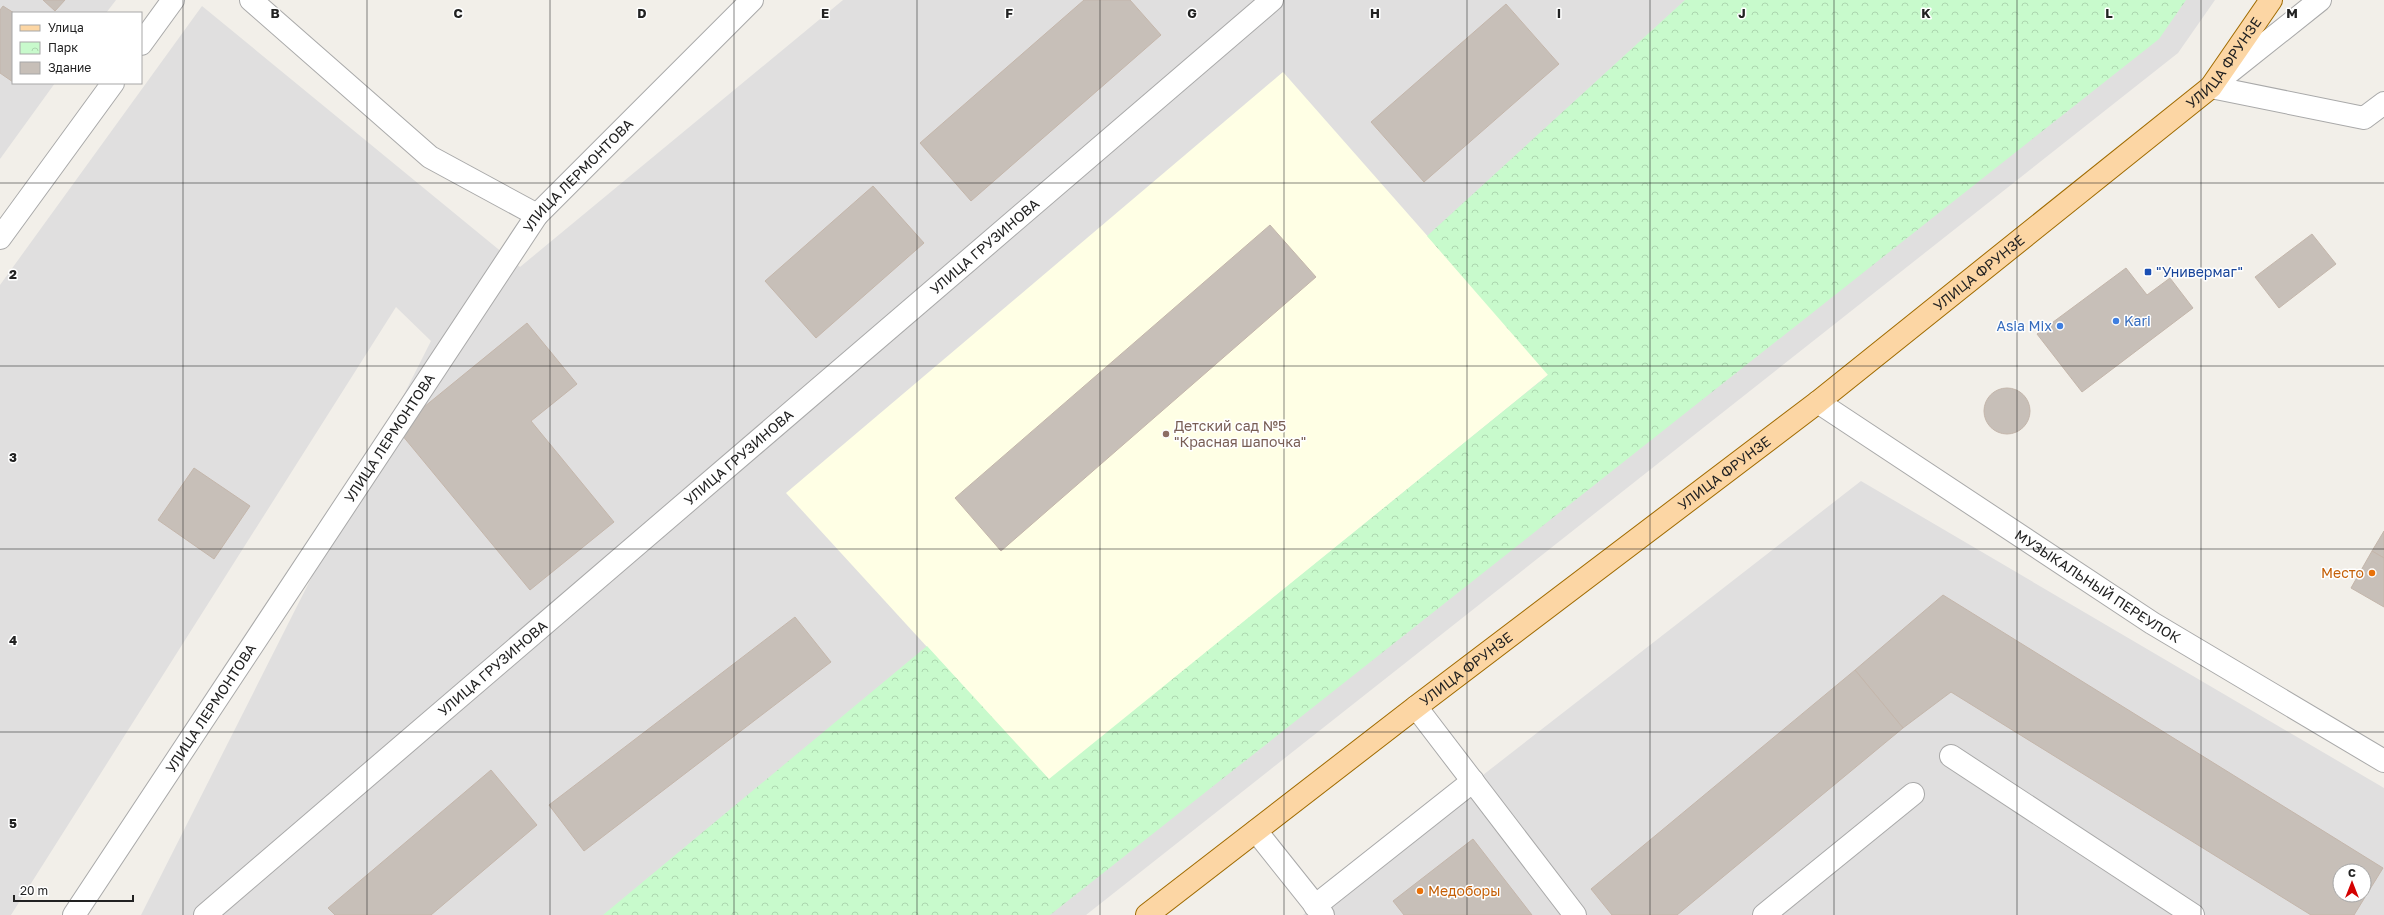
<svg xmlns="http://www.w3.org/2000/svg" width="2384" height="915" font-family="'Golos Text',sans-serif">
	<defs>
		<pattern id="park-crowns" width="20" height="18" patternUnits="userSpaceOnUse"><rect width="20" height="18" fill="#c8facc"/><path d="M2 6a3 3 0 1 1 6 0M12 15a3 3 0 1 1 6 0" fill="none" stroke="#acd6af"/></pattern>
	</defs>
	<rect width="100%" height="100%" fill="#f2efe9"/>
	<!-- residential -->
	<g fill="#e0dfdf" fill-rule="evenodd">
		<polygon points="0,0 116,0 106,13 13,13 13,83 55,83 0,159"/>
		<polygon points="843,0 2215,0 2178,53 1086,915 141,915 431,341 396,307 11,915 0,915 0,285 202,6 520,267"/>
		<path d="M1861,481L2384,788V915H1303ZM2340,871H2364V895H2340Z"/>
	</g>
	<!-- education -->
	<polygon fill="#ffffe5" points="1283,72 1549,374 1049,780 786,493"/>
	<!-- park -->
	<polygon fill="url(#park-crowns)" points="1685,0 2186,0 2159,39 1050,915 603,915 927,646 1049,779 1548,375 1427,236"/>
	<!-- building -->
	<g fill="#c7bfb8" stroke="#c4b6ab" fill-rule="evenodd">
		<polygon points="43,0 65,0 55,11"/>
		<polygon points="1084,0 1130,0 1161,35 971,201 920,143"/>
		<polygon points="1506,4 1559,64 1424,182 1371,122"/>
		<polygon points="3,6 14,13 13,82 0,73 0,10"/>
		<polygon points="873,186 924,243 816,338 765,281"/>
		<polygon points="1270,225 1316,277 1001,551 955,498"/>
		<polygon points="2312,234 2336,264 2279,308 2255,277"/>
		<polygon points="2126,268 2147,295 2170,278 2193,308 2082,392 2037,334"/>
		<polygon points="527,323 577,384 531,421 614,522 530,590 397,429"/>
		<circle cx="2007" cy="411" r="23"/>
		<polygon points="194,468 250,506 214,559 158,520"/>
		<polygon points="2384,531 2384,558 2372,551"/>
		<polygon points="2372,551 2384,558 2384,607 2351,588"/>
		<path d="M1943,595L2383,868L2354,915H2311L1951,692L1903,728L1855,670ZM2340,871H2364V895H2340Z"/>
		<polygon points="795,617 831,662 584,851 549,805"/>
		<polygon points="1855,670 1903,728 1677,915 1612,915 1591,889"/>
		<polygon points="491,770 537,825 431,915 335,915 328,908"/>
		<polygon points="1473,839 1532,915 1404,915 1393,901"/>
	</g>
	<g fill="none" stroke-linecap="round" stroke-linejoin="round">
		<!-- minor casing -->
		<g stroke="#a9a9a9" stroke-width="24">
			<g id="minor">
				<polyline points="251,0 430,157 537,215"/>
				<polyline points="141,44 173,0"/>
				<polyline points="2217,82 2320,0"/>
				<polyline points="2211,87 2364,118 2384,103"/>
				<polyline points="0,238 113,83"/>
				<path id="s1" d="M1818,402L2152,623L2384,761"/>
				<polyline points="1416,707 1575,915"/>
				<polyline points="1951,756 2193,915"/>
				<polyline points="1256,831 1323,915"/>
				<polyline points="1315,906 1473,781"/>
				<path id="s2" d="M74,915L537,215L752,0"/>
				<path id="s3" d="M205,915L1272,0"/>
				<polyline points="1764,915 1913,794"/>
			</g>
		</g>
		<!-- major casing -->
		<g stroke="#a06b00" stroke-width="24">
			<g id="major">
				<path id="s4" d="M1147,915L1416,707L1818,402L2211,87L2271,0"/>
			</g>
		</g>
		<!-- minor -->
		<use href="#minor" stroke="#fff" stroke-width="22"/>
		<!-- major -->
		<use href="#major" stroke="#fcd6a4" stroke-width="22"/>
	</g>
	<!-- grid -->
	<path fill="none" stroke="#222" stroke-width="1" stroke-opacity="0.55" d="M183,0V915M367,0V915M550,0V915M734,0V915M917,0V915M1100,0V915M1284,0V915M1467,0V915M1650,0V915M1834,0V915M2017,0V915M2201,0V915M0,183H2384M0,366H2384M0,549H2384M0,732H2384"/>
	<!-- markers -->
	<rect fill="#1a4fb4" stroke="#fff" stroke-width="1.5" x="2144" y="268" width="8" height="8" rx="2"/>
	<g fill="#3f7fe0" stroke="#fff" stroke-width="1.5">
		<circle cx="2116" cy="321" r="4"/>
		<circle cx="2060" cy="326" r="4"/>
	</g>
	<circle fill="#8d6e63" stroke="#fff" stroke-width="1.5" cx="1166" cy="434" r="4"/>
	<g fill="#e8710a" stroke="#fff" stroke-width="1.5">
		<circle cx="2372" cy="573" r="4"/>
		<circle cx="1420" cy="891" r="4"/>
	</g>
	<g text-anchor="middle" stroke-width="3" stroke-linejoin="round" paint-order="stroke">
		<!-- street labels -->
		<g font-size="14" fill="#222" stroke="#fff">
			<text dy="5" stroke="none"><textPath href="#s4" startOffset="1375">УЛИЦА ФРУНЗЕ</textPath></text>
			<text dy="5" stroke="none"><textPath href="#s2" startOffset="896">УЛИЦА ЛЕРМОНТОВА</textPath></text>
			<text dy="5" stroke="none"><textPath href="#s3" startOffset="1027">УЛИЦА ГРУЗИНОВА</textPath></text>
			<text dy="5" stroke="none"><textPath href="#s4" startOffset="1051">УЛИЦА ФРУНЗЕ</textPath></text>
			<text dy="5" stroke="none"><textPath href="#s2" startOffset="572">УЛИЦА ЛЕРМОНТОВА</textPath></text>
			<text dy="5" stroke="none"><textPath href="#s3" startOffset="703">УЛИЦА ГРУЗИНОВА</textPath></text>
			<text dy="5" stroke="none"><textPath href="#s4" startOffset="727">УЛИЦА ФРУНЗЕ</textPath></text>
			<text dy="5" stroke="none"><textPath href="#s1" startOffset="335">МУЗЫКАЛЬНЫЙ ПЕРЕУЛОК</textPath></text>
			<text dy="5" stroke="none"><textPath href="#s3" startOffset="379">УЛИЦА ГРУЗИНОВА</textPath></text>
			<text dy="5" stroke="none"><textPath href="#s4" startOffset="403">УЛИЦА ФРУНЗЕ</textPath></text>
			<text dy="5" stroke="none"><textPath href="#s2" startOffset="248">УЛИЦА ЛЕРМОНТОВА</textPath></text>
		</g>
		<!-- transit labels -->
		<g font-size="14" fill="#164399" stroke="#fff" text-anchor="start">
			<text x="2156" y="277">"Универмаг"</text>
		</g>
		<!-- shop labels -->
		<g font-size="14" fill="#366cbe" stroke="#fff" text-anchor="start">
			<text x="2124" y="326">Kari</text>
			<text x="2052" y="331" text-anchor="end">Asia Mix</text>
		</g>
		<!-- education labels -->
		<g font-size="14" fill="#785e54" stroke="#fff" text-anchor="start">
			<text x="1174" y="431">Детский сад №5<tspan x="1174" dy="16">"Красная шапочка"</tspan></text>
		</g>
		<!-- food labels -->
		<g font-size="14" fill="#c56008" stroke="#fff" text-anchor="end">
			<text x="2364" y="578">Место</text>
			<text x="1428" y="896" text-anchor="start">Медоборы</text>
		</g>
	</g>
	<g font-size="13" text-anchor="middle" font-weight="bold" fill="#222" stroke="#fff" stroke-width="3" stroke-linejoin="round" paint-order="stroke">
		<text x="275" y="18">B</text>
		<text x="458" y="18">C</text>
		<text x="642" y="18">D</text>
		<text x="825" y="18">E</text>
		<text x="1009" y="18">F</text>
		<text x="1192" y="18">G</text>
		<text x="1375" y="18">H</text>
		<text x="1559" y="18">I</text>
		<text x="1742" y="18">J</text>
		<text x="1926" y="18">K</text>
		<text x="2109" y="18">L</text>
		<text x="2292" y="18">M</text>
		<text x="13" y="279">2</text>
		<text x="13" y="462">3</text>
		<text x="13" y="645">4</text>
		<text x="13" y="828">5</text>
	</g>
	<!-- legend -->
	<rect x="12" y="12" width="130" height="72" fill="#ffffff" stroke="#a7a7a7"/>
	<rect x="20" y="25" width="20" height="6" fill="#fcd6a4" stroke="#a7a7a7"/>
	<text x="48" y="32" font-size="12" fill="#222222">Улица</text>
	<rect x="20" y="42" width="20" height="12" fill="url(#park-crowns)" stroke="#a7a7a7"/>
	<text x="48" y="52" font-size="12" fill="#222222">Парк</text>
	<rect x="20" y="62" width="20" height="12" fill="#c7bfb8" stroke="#a7a7a7"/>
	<text x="48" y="72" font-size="12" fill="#222222">Здание</text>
	<!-- north arrow -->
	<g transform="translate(2352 883)"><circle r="19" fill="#ffffff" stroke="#a7a7a7"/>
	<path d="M0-3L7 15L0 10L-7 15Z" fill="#d40000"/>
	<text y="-6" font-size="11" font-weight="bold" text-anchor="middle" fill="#222222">С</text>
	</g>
	<!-- scale -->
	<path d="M14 895v6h119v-6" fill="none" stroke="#222222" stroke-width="2"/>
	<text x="20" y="895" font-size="12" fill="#222222" stroke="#ffffff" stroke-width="3" paint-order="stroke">20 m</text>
</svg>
